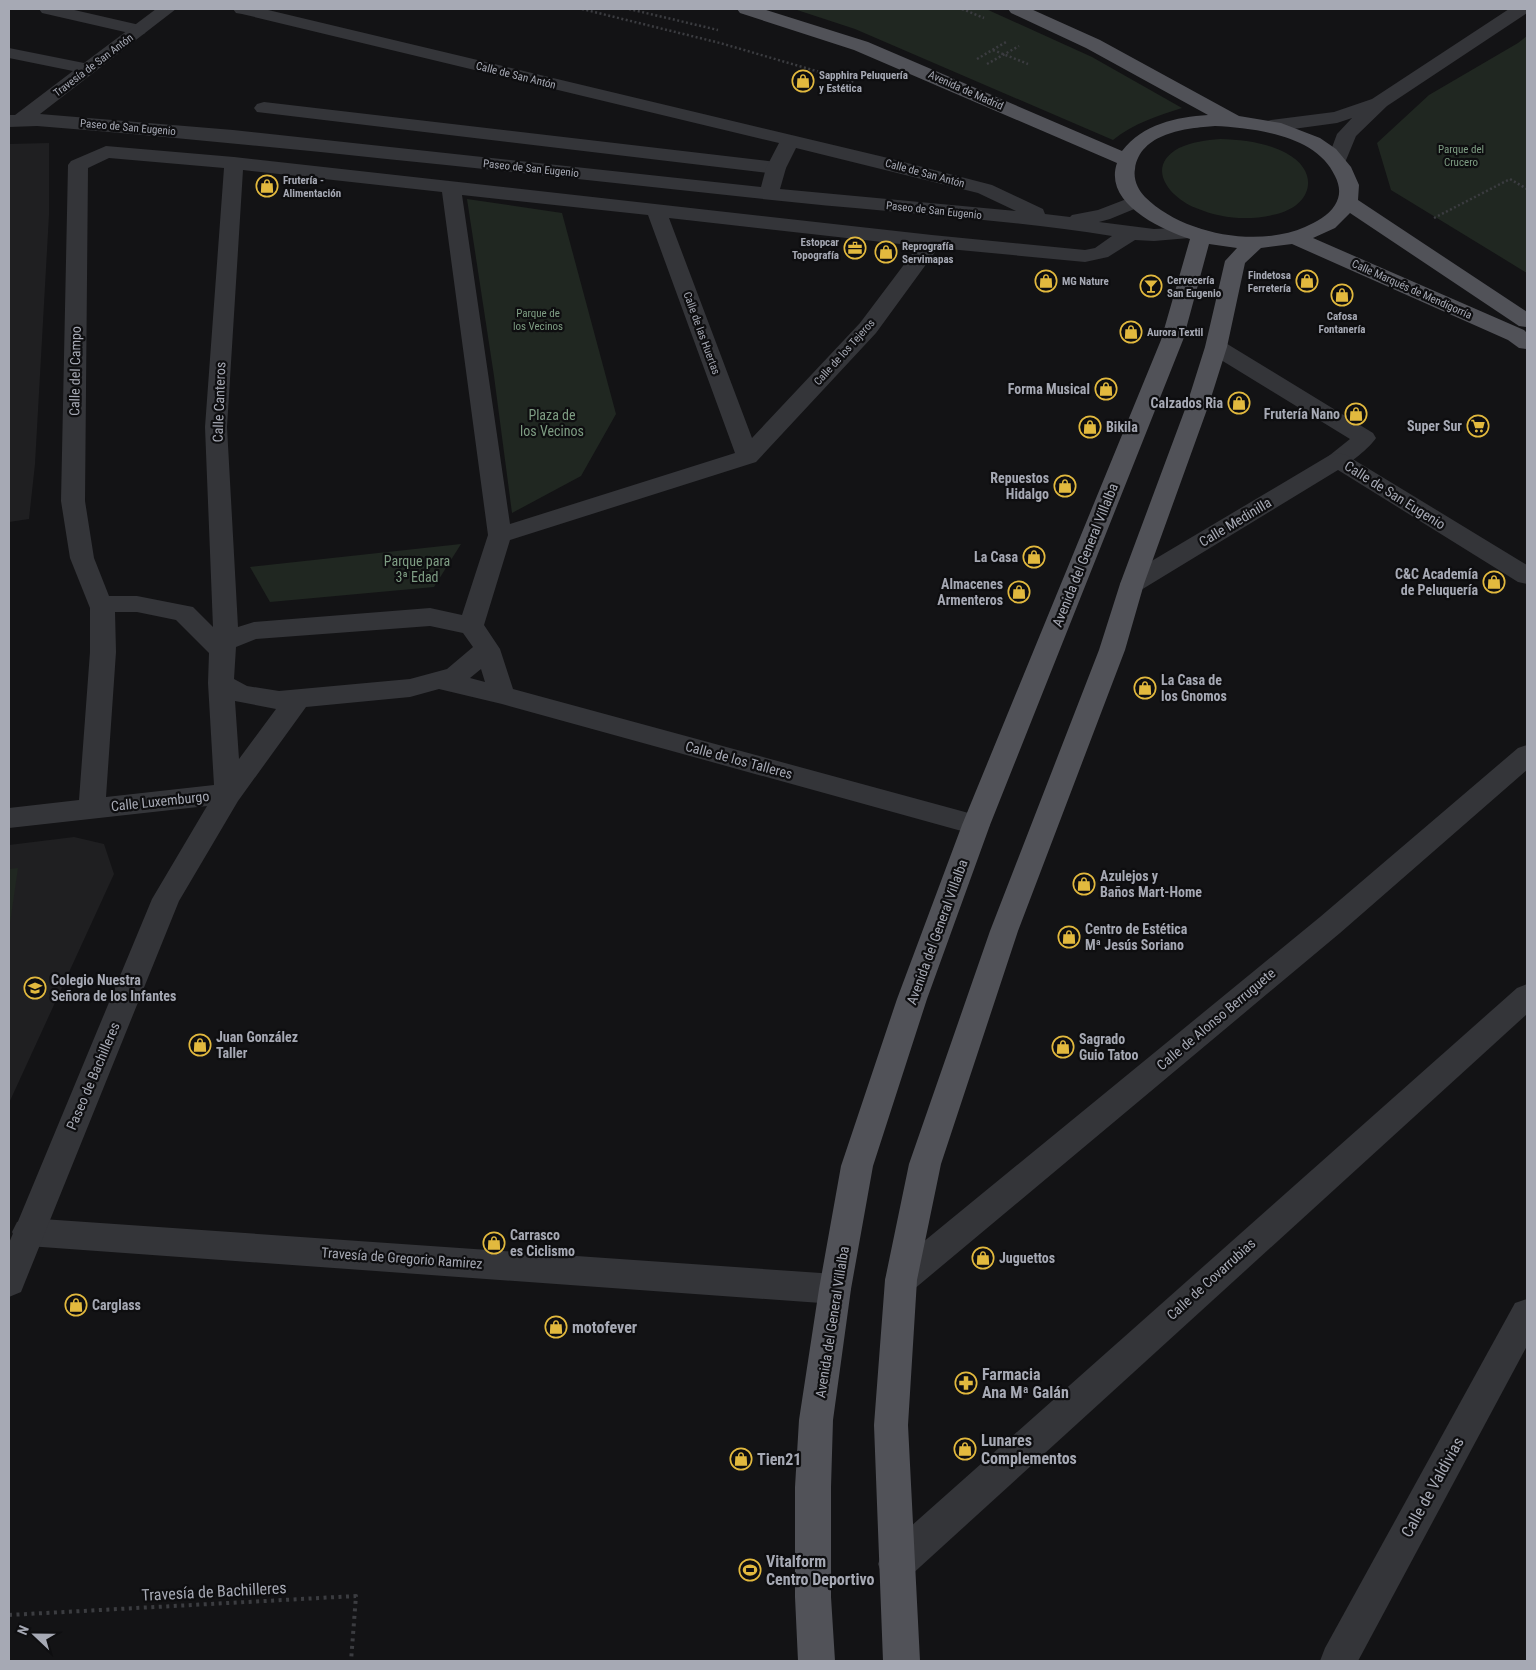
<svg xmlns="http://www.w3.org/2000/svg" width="1536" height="1670" font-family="'Roboto Condensed',sans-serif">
	<rect width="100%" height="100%" fill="#131315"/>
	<!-- built -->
	<g fill="#1f1f21">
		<polygon points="49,143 49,215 35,464 29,519 9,522 9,144"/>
		<polygon points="74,837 104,844 114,874 9,1103 9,845"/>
	</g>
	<!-- green -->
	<g fill="#202721">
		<path d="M794,9H986L1092,57L1182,108C1157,116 1134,123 1113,140L855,29Z"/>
		<polygon points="1527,36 1527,273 1391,190 1377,143 1429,95 1518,43"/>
		<path d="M1220,139C1243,140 1265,142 1286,153C1320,171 1313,205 1277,214C1250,221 1222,219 1196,208C1170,198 1144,167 1179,148C1192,142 1206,140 1220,139Z"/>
		<polygon points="467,199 562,213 616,414 581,476 512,513 494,376"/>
		<polygon points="461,544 434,587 270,602 250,567"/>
		<polygon points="18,868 9,930 9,869"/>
	</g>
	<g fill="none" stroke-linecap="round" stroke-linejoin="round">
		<!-- path-far1 -->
		<g stroke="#3b3c40" stroke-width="2.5" stroke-dasharray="2 2.5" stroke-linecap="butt">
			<polyline points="582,9 720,43 854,82"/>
			<polyline points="629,9 718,30"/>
			<polyline points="962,9 984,18"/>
			<polyline points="993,50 1028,64"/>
			<polyline points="977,59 1006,42"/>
			<polyline points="987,64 1019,46"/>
			<polyline points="1434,218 1510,179 1527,189"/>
		</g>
		<!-- path -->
		<polyline stroke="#3b3c40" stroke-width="4" stroke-dasharray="3 4.5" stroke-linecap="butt" points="9,1615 356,1596 351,1661"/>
		<!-- service -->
		<polygon fill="#343539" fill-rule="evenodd" points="264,102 776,162 783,164 786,168 783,172 776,174 257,112 254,108 257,104"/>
		<!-- pedestrian -->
		<g fill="#343539" fill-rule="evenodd">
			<polygon points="39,9 70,9 144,26 147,30 144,34 138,35 42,13"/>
			<path d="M1216,340L1224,342L1373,433L1376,438C1371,446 1348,467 1338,467C1335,467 1332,466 1330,465L1326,460L1330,455L1350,439L1208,352L1205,347L1208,342Z"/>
			<polygon points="28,1218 835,1274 847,1279 851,1289 847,1299 835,1304 28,1246 17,1242 12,1232 17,1222"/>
		</g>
		<!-- minor -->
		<g fill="#343539" fill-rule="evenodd">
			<path d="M156,9H176L40,114L233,130L761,187L766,168L779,143L242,14L236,13L233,9H264L888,158L992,185L1043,209L1045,214L1070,217L1072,215L1098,210L1137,195L1144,197L1147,201L1144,205L1110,219L1099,222L1154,229L1194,227L1201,229L1204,233L1201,237L1154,241L1135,240L1108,257L1085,262L938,248L876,333L756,462L510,540L484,625L500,649L513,689L976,815L986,818L990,825L986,832L976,835L502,704L439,689L410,697L306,707L238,801L179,901L25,1282L21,1292L9,1297V1243L152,899L207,806L9,828V808L79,800L90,652V608L70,558L61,501L68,165L71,161L106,146L234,157L932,235L1085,250L1095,248L1112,236C991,217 867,211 745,197C509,172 273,145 37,126L9,127V115H15L73,71L9,58V48L84,63ZM796,148L978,193L1016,211L780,189L786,168ZM109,158L224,168L205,427L213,627L193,607L137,596H109L94,558L85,501L88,168ZM243,170L442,192L488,535L462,615L430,608L254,622L238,627L227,427ZM462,195L648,215L735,453L510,524ZM669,218L918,246L860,323L752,438ZM115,612H137L176,620L209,653L208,683L214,785L106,797L116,652ZM430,626L463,633L473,647L447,669L410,679L279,691L247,686L234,679L236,647L256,639ZM481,669L485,682L470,678ZM235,701L276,709L239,759Z"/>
			<polygon points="1509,9 1527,9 1527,13 1387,106 1356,136 1344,165 1337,167 1330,165 1327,161 1337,134 1352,118 1337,123 1271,132 1264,130 1261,126 1264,122 1271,120 1334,112 1372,99"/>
			<polygon points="1338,453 1346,455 1527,565 1527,584 1518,582 1338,470 1141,590 1132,592 1123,590 1120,584 1123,578 1330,455"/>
			<polygon points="1527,745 1527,770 1340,933 913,1290 901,1295 889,1290 885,1280 889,1270 1320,917 1518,748"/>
			<polygon points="1527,984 1527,1014 909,1577 896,1582 883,1577 878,1564 883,1551 1517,988"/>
			<polygon points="1527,1299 1527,1346 1358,1661 1320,1661 1325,1648 1515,1303"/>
		</g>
		<!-- primary -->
		<path fill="#515258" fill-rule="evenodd" d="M737,9H763L868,42L1122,151C1143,124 1176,117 1208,115L1086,48L1011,13L1008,9H1031L1100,40L1239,116L1281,123L1320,138L1336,149L1351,167L1359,185L1358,200L1527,312V327L1519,326L1350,213L1335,228L1313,238L1524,330L1527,333V349L1519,348L1508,340L1292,244L1261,248L1245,263L1227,347L1209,404L1144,584L1125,650L1018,931L941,1164L917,1280L908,1425L920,1661H883L874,1425L885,1280L909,1164L990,931L1099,650L1120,584L1187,404L1205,347L1225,261L1237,248L1209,244L1183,340L990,825L927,999L873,1166L851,1289L833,1420L831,1487V1597L835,1661H798L795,1597V1487L799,1420L819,1289L841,1166L897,999L962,825L1161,340L1190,239C1161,229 1103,203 1117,163L854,50L740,13ZM1215,126C1254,128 1317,135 1335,176C1340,186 1341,195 1335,205C1328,216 1316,222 1305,227C1257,248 1182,234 1145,197C1138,190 1133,179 1135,169C1140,133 1186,128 1215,126Z"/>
	</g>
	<!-- icons -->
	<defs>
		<g id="shop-ring" transform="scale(1.125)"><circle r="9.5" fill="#0e0e10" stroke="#e2b93e" stroke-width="1.5"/><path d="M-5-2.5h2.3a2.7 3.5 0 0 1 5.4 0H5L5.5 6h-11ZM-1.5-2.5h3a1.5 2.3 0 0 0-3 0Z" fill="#e2b93e"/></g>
		<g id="office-ring" transform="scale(1.125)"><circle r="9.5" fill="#0e0e10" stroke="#e2b93e" stroke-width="1.5"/><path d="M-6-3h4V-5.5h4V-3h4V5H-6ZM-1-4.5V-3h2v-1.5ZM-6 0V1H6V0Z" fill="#e2b93e"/></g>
		<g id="bar-ring" transform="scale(1.125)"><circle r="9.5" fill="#0e0e10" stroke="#e2b93e" stroke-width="1.5"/><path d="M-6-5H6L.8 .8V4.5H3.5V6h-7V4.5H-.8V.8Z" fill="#e2b93e"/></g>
		<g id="supermarket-ring" transform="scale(1.125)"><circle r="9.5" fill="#0e0e10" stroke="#e2b93e" stroke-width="1.5"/><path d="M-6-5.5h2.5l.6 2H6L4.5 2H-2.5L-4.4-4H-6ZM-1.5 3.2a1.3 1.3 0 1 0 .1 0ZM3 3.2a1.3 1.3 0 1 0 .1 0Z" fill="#e2b93e"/></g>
		<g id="school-ring" transform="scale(1.125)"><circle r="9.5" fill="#0e0e10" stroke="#e2b93e" stroke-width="1.5"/><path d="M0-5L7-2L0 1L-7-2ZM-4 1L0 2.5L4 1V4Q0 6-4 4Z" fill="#e2b93e"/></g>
		<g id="pharmacy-ring" transform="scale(1.125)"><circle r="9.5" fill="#0e0e10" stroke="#e2b93e" stroke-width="1.5"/><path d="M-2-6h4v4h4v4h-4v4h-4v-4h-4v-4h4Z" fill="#e2b93e"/></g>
		<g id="stadium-ring" transform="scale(1.125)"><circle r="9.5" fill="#0e0e10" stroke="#e2b93e" stroke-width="1.5"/><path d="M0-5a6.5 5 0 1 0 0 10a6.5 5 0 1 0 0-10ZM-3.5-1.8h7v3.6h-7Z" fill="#e2b93e"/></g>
	</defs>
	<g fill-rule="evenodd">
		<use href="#shop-ring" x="803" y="81"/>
		<use href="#shop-ring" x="267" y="186"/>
		<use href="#office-ring" x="855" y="248"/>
		<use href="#shop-ring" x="886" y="252"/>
		<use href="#shop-ring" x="1046" y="281"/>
		<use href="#shop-ring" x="1307" y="281"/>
		<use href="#bar-ring" x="1151" y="286"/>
		<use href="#shop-ring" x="1342" y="295"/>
		<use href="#shop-ring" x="1131" y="332"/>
		<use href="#shop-ring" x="1106" y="389"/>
		<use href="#shop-ring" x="1239" y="403"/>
		<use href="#shop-ring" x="1356" y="414"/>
		<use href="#supermarket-ring" x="1478" y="426"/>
		<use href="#shop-ring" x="1090" y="427"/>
		<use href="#shop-ring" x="1065" y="486"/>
		<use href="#shop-ring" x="1034" y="557"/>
		<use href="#shop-ring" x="1494" y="582"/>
		<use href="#shop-ring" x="1019" y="592"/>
		<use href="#shop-ring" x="1145" y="688"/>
		<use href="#shop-ring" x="1084" y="884"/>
		<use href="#shop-ring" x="1069" y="937"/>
		<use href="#school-ring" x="35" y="988"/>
		<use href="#shop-ring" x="200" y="1045"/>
		<use href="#shop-ring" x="1063" y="1047"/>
		<use href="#shop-ring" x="494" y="1243"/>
		<use href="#shop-ring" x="983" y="1258"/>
		<use href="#shop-ring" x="76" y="1305"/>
		<use href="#shop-ring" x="556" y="1327"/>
		<use href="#pharmacy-ring" x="966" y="1383"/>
		<use href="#shop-ring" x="965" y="1449"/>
		<use href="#shop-ring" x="741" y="1459"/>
		<use href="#stadium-ring" x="750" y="1570"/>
	</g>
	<g text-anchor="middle" stroke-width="4.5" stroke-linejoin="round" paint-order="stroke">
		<!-- far-street labels -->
		<g font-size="11" fill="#a6a9b4" stroke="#0e0e10">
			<text transform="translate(93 65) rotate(-37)" y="4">Travesía de San Antón</text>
			<text transform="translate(516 75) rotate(14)" y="4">Calle de San Antón</text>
			<text transform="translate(966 90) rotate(24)" y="4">Avenida de Madrid</text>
			<text transform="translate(128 127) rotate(5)" y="4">Paseo de San Eugenio</text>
			<text transform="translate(531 168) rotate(6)" y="4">Paseo de San Eugenio</text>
			<text transform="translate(925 173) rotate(15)" y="4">Calle de San Antón</text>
			<text transform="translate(934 210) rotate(6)" y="4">Paseo de San Eugenio</text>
			<text transform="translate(1412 289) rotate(24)" y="4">Calle Marqués de Mendigorría</text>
			<text transform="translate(702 333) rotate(70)" y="4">Calle de las Huertas</text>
			<text transform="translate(844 352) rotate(-48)" y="4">Calle de los Tejeros</text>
		</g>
		<!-- far-poi labels -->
		<g font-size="11" font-weight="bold" fill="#a6a9b4" stroke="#0e0e10" text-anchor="start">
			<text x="819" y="79">Sapphira Peluquería<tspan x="819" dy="13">y Estética</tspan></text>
			<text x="283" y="184">Frutería -<tspan x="283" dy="13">Alimentación</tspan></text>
			<text x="839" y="246" text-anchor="end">Estopcar<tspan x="839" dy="13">Topografía</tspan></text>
			<text x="902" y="250">Reprografía<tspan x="902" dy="13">Servimapas</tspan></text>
			<text x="1291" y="279" text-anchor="end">Findetosa<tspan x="1291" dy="13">Ferretería</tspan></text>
			<text x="1167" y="284">Cervecería<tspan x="1167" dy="13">San Eugenio</tspan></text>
			<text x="1062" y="285">MG Nature</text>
			<text x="1342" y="320" text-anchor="middle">Cafosa<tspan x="1342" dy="13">Fontanería</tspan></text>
			<text x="1147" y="336">Aurora Textil</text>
		</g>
		<!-- far-park labels -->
		<g font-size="11" fill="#7e9d83" stroke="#0e0e10">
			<text x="1461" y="153">Parque del<tspan x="1461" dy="13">Crucero</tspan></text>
			<text x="538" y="317">Parque de<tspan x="538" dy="13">los Vecinos</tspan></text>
		</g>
		<!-- street labels -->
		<g font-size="14" fill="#a6a9b4" stroke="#0e0e10">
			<text transform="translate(75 371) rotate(-89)" y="5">Calle del Campo</text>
			<text transform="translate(219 402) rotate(-88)" y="5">Calle Canteros</text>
			<text transform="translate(1395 495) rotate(32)" y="5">Calle de San Eugenio</text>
			<text transform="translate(1235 522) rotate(-31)" y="5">Calle Medinilla</text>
			<text transform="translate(1085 555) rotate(-68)" y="5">Avenida del General Villalba</text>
			<text transform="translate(739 760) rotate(15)" y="5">Calle de los Talleres</text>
			<text transform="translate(160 801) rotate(-6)" y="5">Calle Luxemburgo</text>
			<text transform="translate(937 932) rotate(-70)" y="5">Avenida del General Villalba</text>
			<text transform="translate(1216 1019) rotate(-40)" y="5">Calle de Alonso Berruguete</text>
			<text transform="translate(93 1076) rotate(-67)" y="5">Paseo de Bachilleres</text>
			<text transform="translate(402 1258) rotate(4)" y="5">Travesía de Gregorio Ramirez</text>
			<text transform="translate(1211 1279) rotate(-42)" y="5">Calle de Covarrubias</text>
			<text transform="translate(832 1322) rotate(-81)" y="5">Avenida del General Villalba</text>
		</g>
		<!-- poi labels -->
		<g font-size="14" font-weight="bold" fill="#a6a9b4" stroke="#0e0e10" text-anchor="start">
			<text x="1090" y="394" text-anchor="end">Forma Musical</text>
			<text x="1223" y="408" text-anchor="end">Calzados Ria</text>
			<text x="1340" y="419" text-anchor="end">Frutería Nano</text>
			<text x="1462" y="431" text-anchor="end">Super Sur</text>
			<text x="1106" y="432">Bikila</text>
			<text x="1049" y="483" text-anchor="end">Repuestos<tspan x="1049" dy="16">Hidalgo</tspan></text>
			<text x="1018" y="562" text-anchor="end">La Casa</text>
			<text x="1478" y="579" text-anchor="end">C&amp;C Academía<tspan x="1478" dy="16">de Peluquería</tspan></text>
			<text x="1003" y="589" text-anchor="end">Almacenes<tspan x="1003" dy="16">Armenteros</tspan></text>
			<text x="1161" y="685">La Casa de<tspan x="1161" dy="16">los Gnomos</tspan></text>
			<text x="1100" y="881">Azulejos y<tspan x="1100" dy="16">Baños Mart-Home</tspan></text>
			<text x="1085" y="934">Centro de Estética<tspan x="1085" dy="16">Mª Jesús Soriano</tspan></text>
			<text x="51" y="985">Colegio Nuestra<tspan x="51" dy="16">Señora de los Infantes</tspan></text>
			<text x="216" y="1042">Juan González<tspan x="216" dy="16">Taller</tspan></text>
			<text x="1079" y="1044">Sagrado<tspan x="1079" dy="16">Guio Tatoo</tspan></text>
			<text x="510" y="1240">Carrasco<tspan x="510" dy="16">es Ciclismo</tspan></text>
			<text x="999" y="1263">Juguettos</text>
			<text x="92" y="1310">Carglass</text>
		</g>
		<!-- park labels -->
		<g font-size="14" fill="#7e9d83" stroke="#0e0e10">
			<text x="552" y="420">Plaza de<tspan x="552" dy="16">los Vecinos</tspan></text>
			<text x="417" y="566">Parque para<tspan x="417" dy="16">3ª Edad</tspan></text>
		</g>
		<!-- near-poi labels -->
		<g font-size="16" font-weight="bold" fill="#a6a9b4" stroke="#0e0e10" text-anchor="start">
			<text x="572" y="1333">motofever</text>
			<text x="982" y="1380">Farmacia<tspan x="982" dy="18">Ana Mª Galán</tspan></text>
			<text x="981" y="1446">Lunares<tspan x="981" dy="18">Complementos</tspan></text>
			<text x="757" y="1465">Tien21</text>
			<text x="766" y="1567">Vitalform<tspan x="766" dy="18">Centro Deportivo</tspan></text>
		</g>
		<!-- near-street labels -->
		<g font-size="16" fill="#a6a9b4" stroke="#0e0e10">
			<text transform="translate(1432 1487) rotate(-61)" y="6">Calle de Valdivias</text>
			<text transform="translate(214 1591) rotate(-3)" y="6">Travesía de Bachilleres</text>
		</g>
	</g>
	<!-- border -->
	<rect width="1536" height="1670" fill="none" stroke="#a6a9b4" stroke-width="20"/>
	<!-- north arrow -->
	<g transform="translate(35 1635) rotate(292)" stroke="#0e0e10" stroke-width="4" paint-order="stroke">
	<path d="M0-4L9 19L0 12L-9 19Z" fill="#a6a9b4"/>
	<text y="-8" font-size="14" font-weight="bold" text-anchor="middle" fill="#a6a9b4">N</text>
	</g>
</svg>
